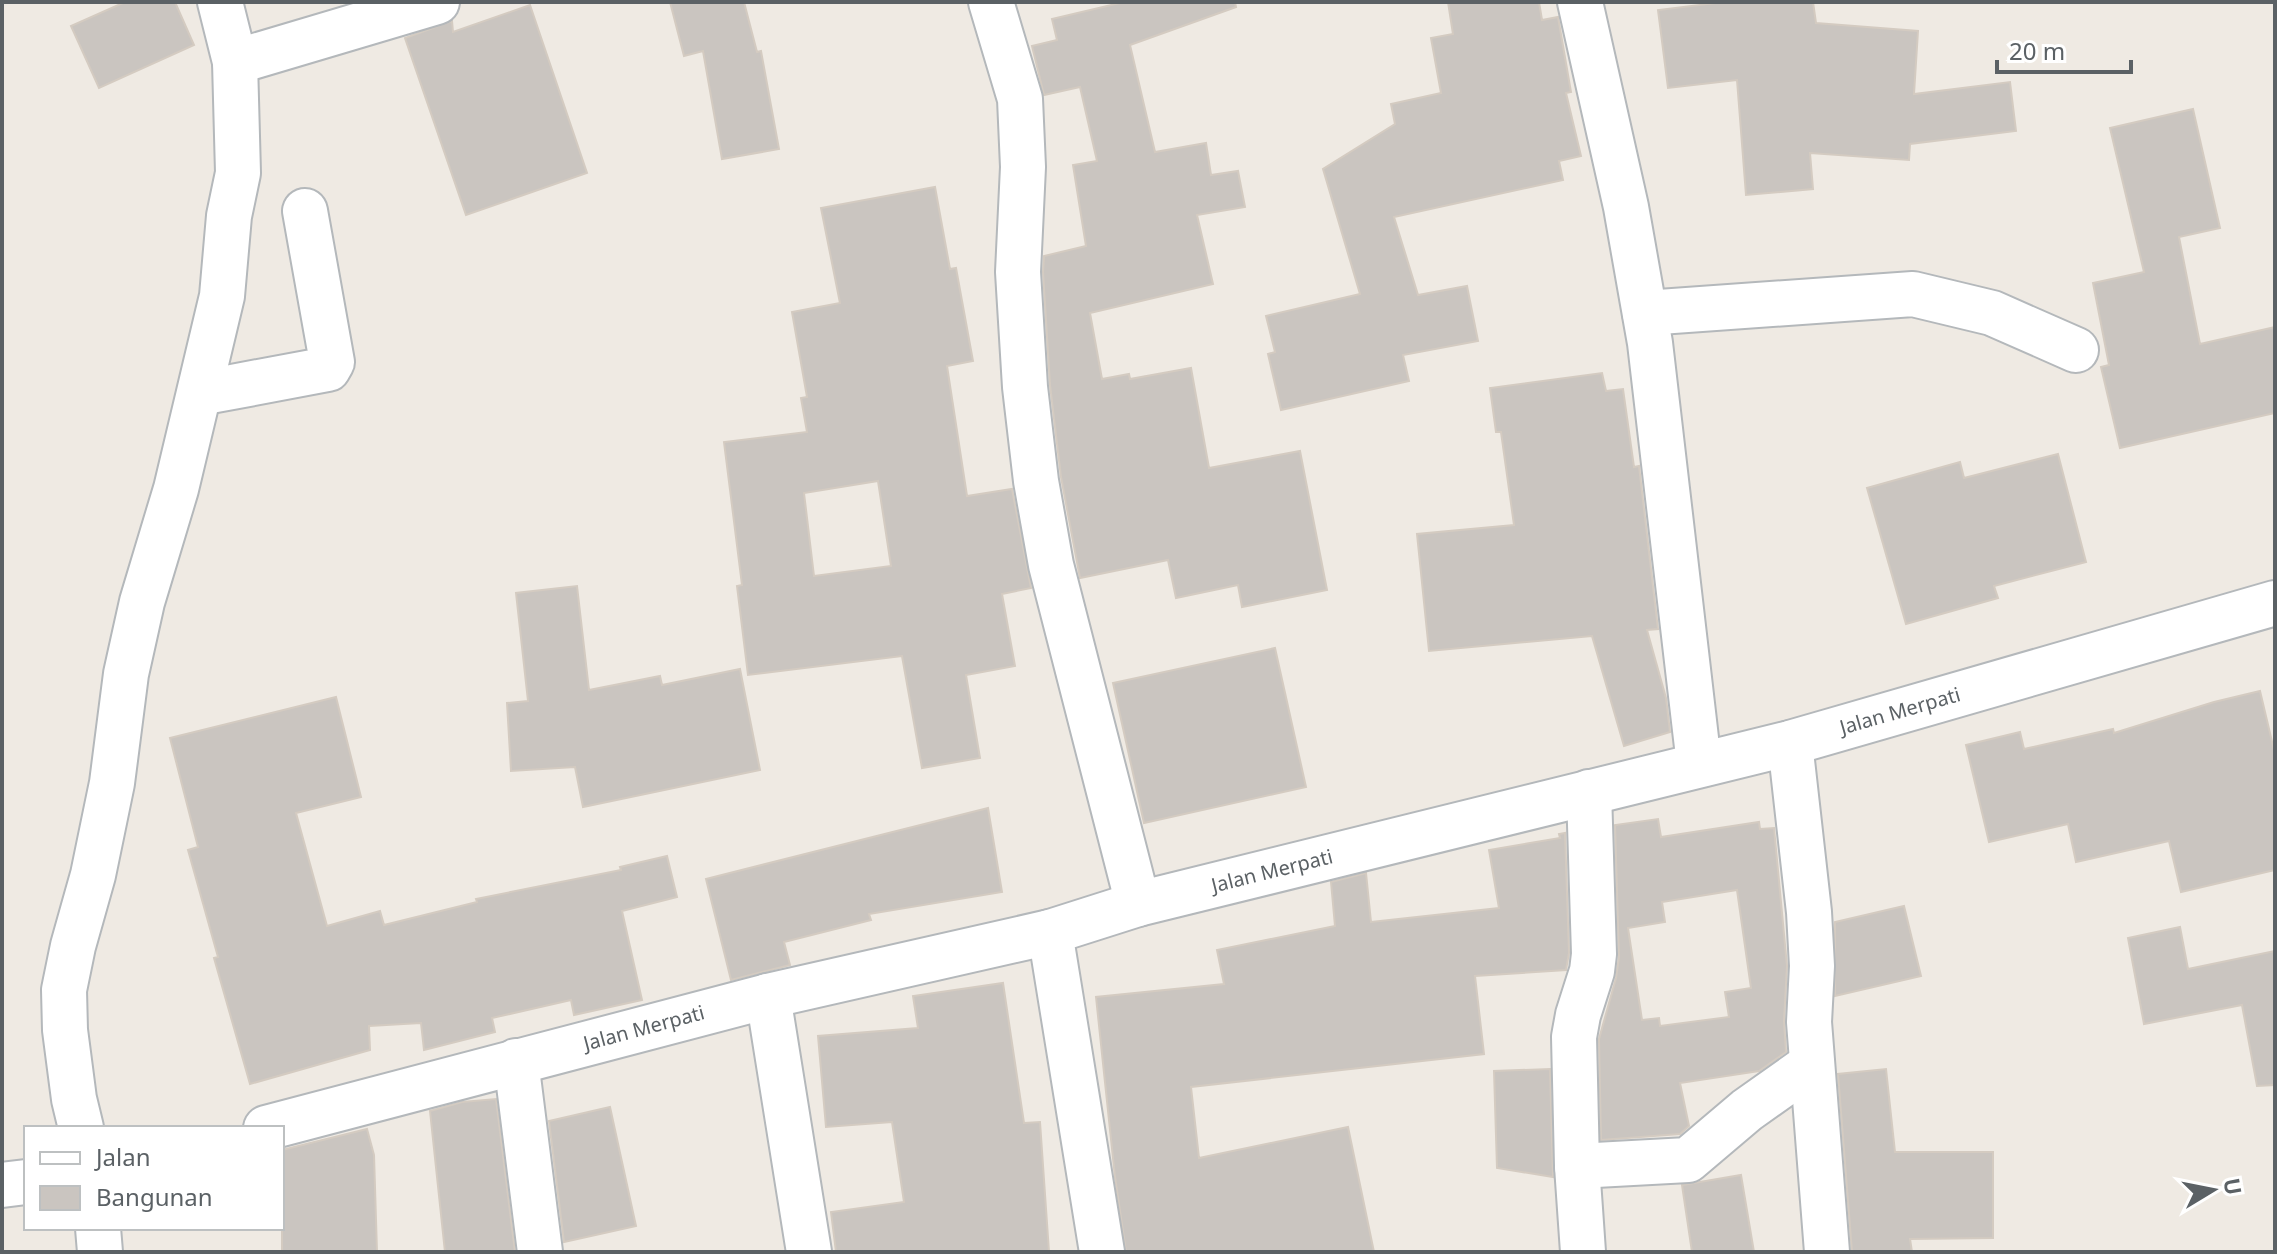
<svg xmlns="http://www.w3.org/2000/svg" width="2277" height="1254" font-family="'Noto Sans',sans-serif">
	<rect width="100%" height="100%" fill="#efeae3"/>
	<!-- building -->
	<g fill="#cac5c0" stroke="#d4cbc1" stroke-width="2" fill-rule="evenodd">
		<polygon points="125,2 175,2 194,45 99,88 71,26"/>
		<polygon points="670,2 744,2 757,52 761,51 779,149 722,159 703,51 684,56"/>
		<polygon points="1124,2 1235,2 1236,7 1130,45 1155,152 1206,143 1211,175 1238,171 1245,207 1197,215 1213,284 1090,313 1102,379 1129,374 1130,379 1191,368 1209,468 1300,451 1327,590 1242,607 1238,585 1176,598 1168,560 1080,578 1061,477 1050,385 1043,272 1044,256 1086,246 1073,165 1097,161 1080,87 1044,95 1032,46 1057,40 1052,19"/>
		<polygon points="1448,2 1539,2 1542,20 1558,17 1571,92 1566,93 1581,156 1559,161 1563,180 1394,217 1418,295 1467,286 1478,341 1403,355 1409,381 1281,410 1268,354 1275,352 1266,316 1360,294 1323,169 1395,124 1391,104 1441,93 1431,38 1453,34"/>
		<polygon points="1724,2 1813,2 1816,23 1918,31 1914,94 2010,82 2016,131 1910,144 1909,160 1810,153 1813,189 1746,195 1737,80 1668,88 1658,10"/>
		<polygon points="530,5 587,173 466,215 405,38 452,21 453,32"/>
		<polygon points="2193,109 2220,228 2179,237 2200,344 2275,327 2275,413 2120,448 2101,367 2109,365 2093,283 2144,272 2110,128"/>
		<path d="M935,187L950,269L956,268L973,361L947,366L967,496L1012,489L1031,588L1002,594L1015,666L966,675L980,758L922,768L902,656L748,675L737,586L742,585L724,442L807,432L801,398L807,397L792,312L840,303L821,208ZM878,481L891,566L814,576L804,493Z"/>
		<polygon points="1602,373 1606,391 1623,389 1634,467 1639,466 1658,629 1647,630 1666,698 1670,732 1624,746 1592,636 1429,651 1417,534 1514,525 1501,432 1496,432 1490,388"/>
		<polygon points="2058,454 2086,562 1994,586 1998,598 1906,624 1867,488 1960,462 1964,478"/>
		<polygon points="577,586 589,690 660,676 662,685 740,669 760,770 583,807 575,767 511,771 507,703 528,701 516,593"/>
		<polygon points="1275,648 1306,787 1144,823 1113,683"/>
		<polygon points="2260,691 2275,754 2275,870 2181,892 2169,841 2076,862 2068,824 1989,842 1966,745 2020,732 2024,749 2113,729 2114,733 2214,702"/>
		<polygon points="336,697 361,797 296,813 327,926 380,911 384,925 477,902 476,899 621,870 620,867 667,856 677,897 622,911 642,1000 574,1015 571,1000 492,1018 495,1032 424,1050 421,1023 369,1026 370,1050 250,1084 214,958 218,957 188,850 198,847 170,738"/>
		<polygon points="988,808 1002,892 869,914 871,920 784,942 790,965 731,980 706,879"/>
		<path d="M1658,819L1661,837L1759,822L1760,829L1774,828L1787,966L1784,1021L1786,1052L1759,1071L1680,1083L1689,1126L1680,1134L1601,1140L1599,1039L1616,978L1619,957L1615,825ZM1737,890L1751,988L1725,992L1729,1017L1660,1026L1659,1018L1642,1020L1628,928L1665,922L1662,902Z"/>
		<polygon points="1565,833 1569,953 1566,970 1475,976 1484,1054 1191,1087 1199,1158 1348,1127 1374,1252 1126,1252 1115,1177 1096,997 1224,984 1217,950 1335,926 1331,882 1366,873 1371,922 1499,908 1489,850 1560,838 1559,834"/>
		<polygon points="1904,906 1921,976 1835,996 1835,922"/>
		<polygon points="2180,927 2188,969 2275,951 2275,1085 2257,1086 2242,1005 2144,1024 2128,938"/>
		<polygon points="1003,983 1024,1123 1040,1122 1049,1252 836,1252 831,1212 904,1202 892,1122 826,1127 818,1036 918,1028 913,996"/>
		<polygon points="1550,1069 1553,1177 1497,1168 1494,1071"/>
		<polygon points="1886,1069 1895,1152 1993,1152 1993,1238 1910,1239 1912,1252 1852,1252 1838,1074"/>
		<polygon points="496,1099 515,1252 445,1252 430,1111 462,1102"/>
		<polygon points="610,1107 636,1226 564,1242 549,1121"/>
		<polygon points="367,1129 374,1155 377,1252 282,1252 282,1150"/>
		<polygon points="1741,1175 1754,1252 1692,1252 1682,1185"/>
	</g>
	<g fill="none" stroke-linecap="round" stroke-linejoin="round">
		<!-- minor casing -->
		<g stroke="#b4b8bb" stroke-width="48">
			<g id="minor">
				<polyline points="991,2 1020,99 1023,167 1018,272 1025,387 1036,481 1051,565 1138,904"/>
				<polyline points="1580,2 1626,207 1650,343 1699,764"/>
				<polyline points="235,62 437,2"/>
				<polyline points="1645,313 1913,294 1992,313 2076,350"/>
				<polyline points="200,393 328,369 332,362 305,211"/>
				<polyline points="1790,743 1809,912 1812,966 1809,1022 1827,1252"/>
				<polyline points="1050,932 1102,1252"/>
				<polyline points="768,996 809,1252"/>
				<polyline points="516,1061 540,1252"/>
				<polyline points="81,1128 74,1099 65,1030 64,990 73,946 93,875 112,783 126,674 142,602 176,489 222,296 229,216 238,173 235,62 220,2"/>
				<polyline points="266,1128 768,996 1050,932 1138,904 1790,743 2275,603"/>
				<polyline points="1577,1166 1688,1160 1747,1110 1812,1064"/>
				<polyline points="2,1185 26,1182"/>
				<polyline points="98,1228 100,1252"/>
				<polyline points="1583,1252 1577,1166 1574,1037 1578,1015 1592,971 1594,954 1589,792"/>
			</g>
		</g>
		<!-- minor -->
		<use href="#minor" stroke="#fff" stroke-width="44"/>
	</g>
	<g text-anchor="middle" stroke-width="7" stroke-linejoin="round" paint-order="stroke">
		<!-- street labels -->
		<g font-size="20" fill="#5b6165" stroke="#fff">
			<text transform="translate(1900 711) rotate(-16)" y="7">Jalan Merpati</text>
			<text transform="translate(1272 871) rotate(-14)" y="7">Jalan Merpati</text>
			<text transform="translate(644 1028) rotate(-15)" y="7">Jalan Merpati</text>
		</g>
	</g>
	<!-- border -->
	<rect width="2277" height="1254" fill="none" stroke="#5b6165" stroke-width="8"/>
	<!-- legend -->
	<rect x="24" y="1126" width="260" height="104" fill="#ffffff" stroke="#bdc0c1" stroke-width="2"/>
	<rect x="40" y="1152" width="40" height="12" fill="#ffffff" stroke="#bdc0c1" stroke-width="2"/>
	<text x="96" y="1166" font-size="24" fill="#5b6165">Jalan</text>
	<rect x="40" y="1186" width="40" height="24" fill="#cac5c0" stroke="#bdc0c1" stroke-width="2"/>
	<text x="96" y="1206" font-size="24" fill="#5b6165">Bangunan</text>
	<!-- north arrow -->
	<g transform="translate(2213 1190) rotate(80)" stroke="#ffffff" stroke-width="6" paint-order="stroke">
	<path d="M0-6L14 30L0 20L-14 30Z" fill="#5b6165"/>
	<text y="-12" font-size="22" font-weight="bold" text-anchor="middle" fill="#5b6165">U</text>
	</g>
	<!-- scale -->
	<path d="M1997 60v12h134v-12" fill="none" stroke="#5b6165" stroke-width="4"/>
	<text x="2009" y="60" font-size="24" fill="#5b6165" stroke="#ffffff" stroke-width="6" paint-order="stroke">20 m</text>
</svg>
